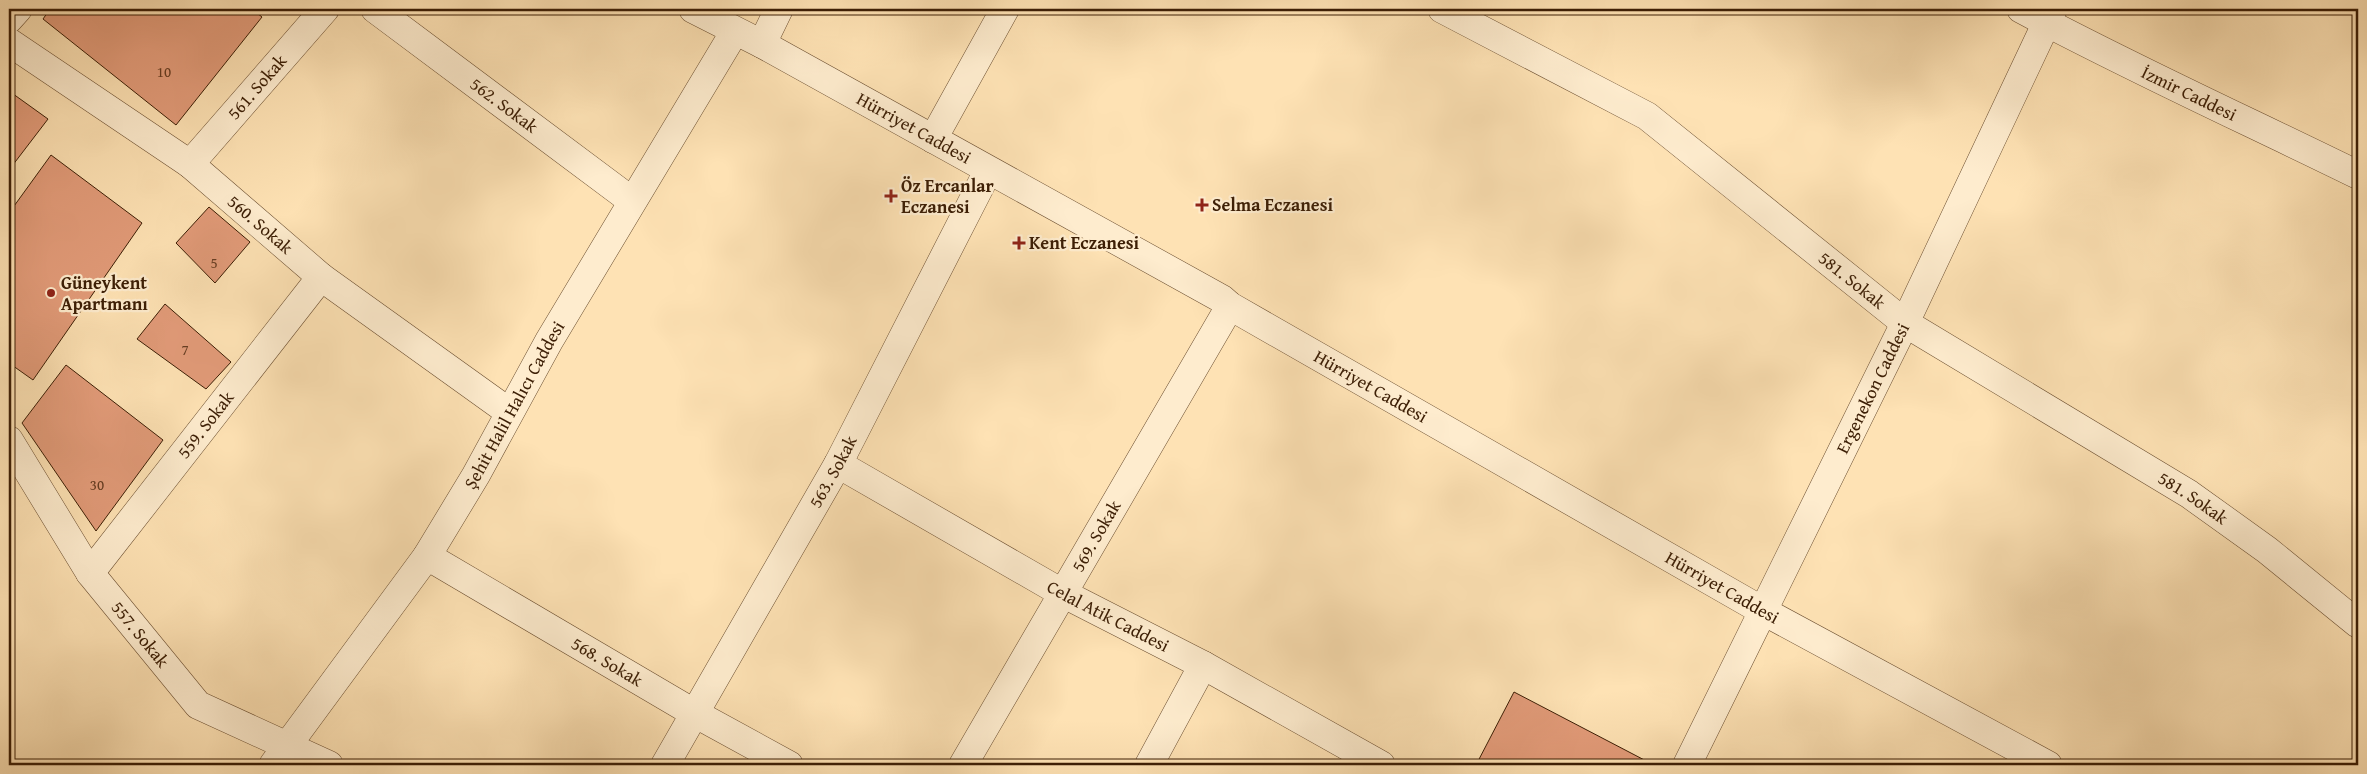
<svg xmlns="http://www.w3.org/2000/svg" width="2367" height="774" font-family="'Gentium Book Plus',serif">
	<rect width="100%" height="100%" fill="#fee2b4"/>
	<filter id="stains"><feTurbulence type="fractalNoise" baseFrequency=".004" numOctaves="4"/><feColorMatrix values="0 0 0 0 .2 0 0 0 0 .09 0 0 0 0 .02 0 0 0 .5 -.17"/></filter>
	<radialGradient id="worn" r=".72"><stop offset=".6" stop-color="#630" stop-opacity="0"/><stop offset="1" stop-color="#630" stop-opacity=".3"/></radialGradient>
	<!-- building -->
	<g fill="#e29b79" stroke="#3c1e05">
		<polygon points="50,9 252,9 262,17 176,125 43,19"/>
		<polygon points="9,91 48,119 9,170"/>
		<polygon points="51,155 142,223 33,380 9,363 9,213"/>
		<polygon points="209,207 250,242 215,283 176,243"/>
		<polygon points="165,304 231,362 206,389 137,339"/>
		<polygon points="66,365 163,440 96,531 22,423"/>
		<polygon points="1514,692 1652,764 1651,765 1476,765"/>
	</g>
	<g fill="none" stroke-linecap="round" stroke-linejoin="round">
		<!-- minor casing -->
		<g stroke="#6c4f31" stroke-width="29">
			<g id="minor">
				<path id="s1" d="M375,9L632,201"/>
				<path id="s2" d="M1442,9L1647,116L1905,323L2189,494L2267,550L2358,624"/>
				<polyline points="9,19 18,9"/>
				<path id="s3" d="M9,42L190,164L321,277L509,412"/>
				<polyline points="933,139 1005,9"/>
				<path id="s4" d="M190,164L325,9"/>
				<path id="s5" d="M9,440L90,573L198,705L329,765"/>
				<path id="s6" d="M427,556L694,713L789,765"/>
				<path id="s7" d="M90,573L321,277"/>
				<path id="s8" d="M665,765L838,464L988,171"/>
				<path id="s9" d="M963,765L1230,306"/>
				<polyline points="1149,765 1203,665"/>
			</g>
		</g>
		<!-- tertiary casing -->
		<g stroke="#6c4f31" stroke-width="29">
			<g id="tertiary">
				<path id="s10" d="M693,9L762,44L1222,299L1230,306L1763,611L2048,765"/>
				<path id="s11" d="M2021,9C2131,68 2246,120 2358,175"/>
				<polyline points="762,44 779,9"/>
				<path id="s12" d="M838,464L1064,594L1203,665L1381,765"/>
				<path id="s13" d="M273,765L427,556L476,475L549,341L735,31"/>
				<path id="s14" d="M1687,765L1905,323L2053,9"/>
			</g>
		</g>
		<!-- minor -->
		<use href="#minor" stroke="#feecce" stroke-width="28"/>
		<!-- tertiary -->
		<use href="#tertiary" stroke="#feecce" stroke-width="28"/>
	</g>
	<!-- markers -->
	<g fill="#8f2418" stroke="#feecce" stroke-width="2">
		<path d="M888.5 188.5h5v5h5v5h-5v5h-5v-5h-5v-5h5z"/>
		<path d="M1199.5 197.5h5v5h5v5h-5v5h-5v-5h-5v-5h5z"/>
		<path d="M1016.5 235.5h5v5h5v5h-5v5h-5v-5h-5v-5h5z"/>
		<circle cx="51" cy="293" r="5"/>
	</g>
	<g text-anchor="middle" stroke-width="4.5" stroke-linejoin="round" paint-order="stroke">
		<!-- number labels -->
		<g font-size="15" fill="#663d22">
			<text x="164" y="77">10</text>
			<text x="214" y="268">5</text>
			<text x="185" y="355">7</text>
			<text x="97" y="490">30</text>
		</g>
		<!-- street labels -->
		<g font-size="18" fill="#3c1e05" stroke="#feecce">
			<text dy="6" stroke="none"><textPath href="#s4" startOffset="102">561. Sokak</textPath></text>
			<text dy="6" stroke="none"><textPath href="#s11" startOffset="188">İzmir Caddesi</textPath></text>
			<text dy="6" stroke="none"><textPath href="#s1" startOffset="161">562. Sokak</textPath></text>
			<text dy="6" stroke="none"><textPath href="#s10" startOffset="251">Hürriyet Caddesi</textPath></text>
			<text dy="6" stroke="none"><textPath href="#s3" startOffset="311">560. Sokak</textPath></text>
			<text dy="6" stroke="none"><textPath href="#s2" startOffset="494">581. Sokak</textPath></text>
			<text dy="6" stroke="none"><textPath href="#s10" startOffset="776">Hürriyet Caddesi</textPath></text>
			<text dy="6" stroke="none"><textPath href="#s14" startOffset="420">Ergenekon Caddesi</textPath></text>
			<text dy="6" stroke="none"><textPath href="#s13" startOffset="434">Şehit Halil Halıcı Caddesi</textPath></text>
			<text dy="6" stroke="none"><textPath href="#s7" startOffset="188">559. Sokak</textPath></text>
			<text dy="6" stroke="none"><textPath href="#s8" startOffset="338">563. Sokak</textPath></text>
			<text dy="6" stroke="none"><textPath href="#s2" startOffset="899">581. Sokak</textPath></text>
			<text dy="6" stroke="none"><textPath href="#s9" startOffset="265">569. Sokak</textPath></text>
			<text dy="6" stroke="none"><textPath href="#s10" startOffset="1181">Hürriyet Caddesi</textPath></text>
			<text dy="6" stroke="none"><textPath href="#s12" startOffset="310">Celal Atik Caddesi</textPath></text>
			<text dy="6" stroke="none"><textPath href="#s5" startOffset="235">557. Sokak</textPath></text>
			<text dy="6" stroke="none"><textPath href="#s6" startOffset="209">568. Sokak</textPath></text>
		</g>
		<!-- poi labels -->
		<g font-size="18" font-weight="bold" fill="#3c1e05" stroke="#feecce" text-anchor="start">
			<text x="901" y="192">Öz Ercanlar<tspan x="901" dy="21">Eczanesi</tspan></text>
			<text x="1212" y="211">Selma Eczanesi</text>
			<text x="1029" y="249">Kent Eczanesi</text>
			<text x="61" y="289">Güneykent<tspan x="61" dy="21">Apartmanı</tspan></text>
		</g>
	</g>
	<!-- margin -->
	<rect width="2367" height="774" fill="none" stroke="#fee2b4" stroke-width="30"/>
	<rect x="10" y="10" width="2347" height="754" fill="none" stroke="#3c1e05" stroke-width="2.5"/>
	<rect x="15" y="15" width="2337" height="744" fill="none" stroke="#3c1e05"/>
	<rect width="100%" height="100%" filter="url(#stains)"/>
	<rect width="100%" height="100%" fill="url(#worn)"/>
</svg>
